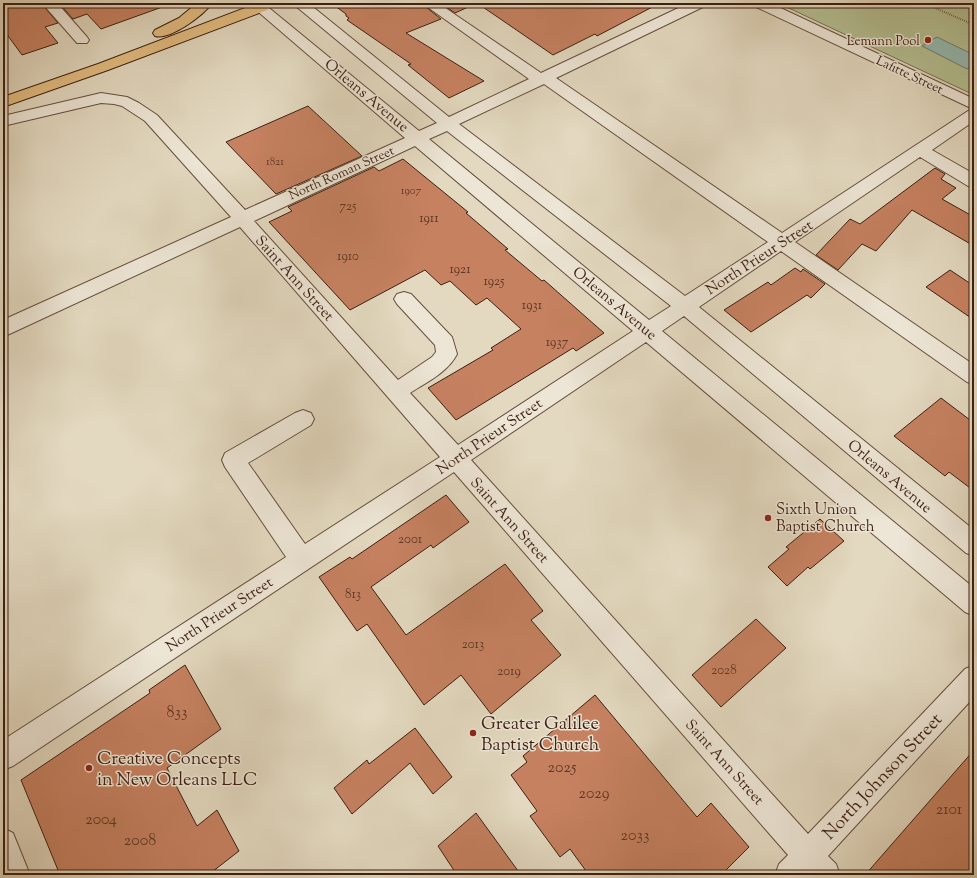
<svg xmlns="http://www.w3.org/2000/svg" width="977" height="878" font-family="'Sorts Mill Goudy',serif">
	<rect width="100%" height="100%" fill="#e3d9c0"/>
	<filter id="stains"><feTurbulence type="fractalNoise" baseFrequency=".005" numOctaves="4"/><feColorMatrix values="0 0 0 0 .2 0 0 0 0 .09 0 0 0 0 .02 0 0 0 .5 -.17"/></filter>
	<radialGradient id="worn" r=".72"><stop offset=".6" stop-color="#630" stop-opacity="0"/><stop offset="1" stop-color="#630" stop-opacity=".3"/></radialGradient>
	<!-- green -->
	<polygon fill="#b4bf92" stroke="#786f52" points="778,3 974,3 974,95"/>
	<!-- water -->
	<polygon fill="#95bab0" stroke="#727c70" points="937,37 974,55 974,64 967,69 922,46"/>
	<!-- building -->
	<g fill="#c68161" stroke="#3d1f11">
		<polygon points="20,3 41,3 58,23 45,27 58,43 22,55 3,29 3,8"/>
		<polygon points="59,3 165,3 165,6 101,29 87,14 73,19"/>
		<polygon points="331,3 421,3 441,19 406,33 484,81 449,98 408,65 411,64 347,20 349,18 346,16 346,14"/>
		<polygon points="441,3 660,3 597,36 595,34 553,55 477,3 455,13"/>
		<polygon points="308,106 362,156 276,194 226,142"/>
		<polygon points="403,159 468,212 466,213 508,249 505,250 542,281 544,280 604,333 576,351 573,348 456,420 428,388 493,350 491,348 521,329 487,298 476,305 450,281 441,285 425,270 350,310 269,222 292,211 288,207 374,167 379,171"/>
		<polygon points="935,168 945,174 941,179 956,188 942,199 974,217 974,246 912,210 876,251 862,244 838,270 816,255 850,219 860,224"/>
		<polygon points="795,268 801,272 803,269 825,284 811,298 807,295 751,332 724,310 768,282 771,285"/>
		<polygon points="950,270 974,286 974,320 926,287"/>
		<polygon points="941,398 974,423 974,491 949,472 945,476 894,436"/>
		<polygon points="446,495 469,522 433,548 431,545 371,587 406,635 505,564 543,611 531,620 561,655 491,714 461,675 424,705 367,624 357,631 319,577 350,557 352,559"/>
		<polygon points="820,519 844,541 810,569 808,567 787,586 768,567 789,549 786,547"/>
		<polygon points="756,619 786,648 721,707 692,675"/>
		<polygon points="185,665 221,729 167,768 197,826 217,810 239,851 208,875 60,875 21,780 150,693 149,690"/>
		<polygon points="595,695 697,817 711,803 749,847 721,875 589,875 570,849 560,857 530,816 537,811 511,775 527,762 523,756"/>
		<polygon points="415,728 452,777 433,794 410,763 352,814 334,788 367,760 369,764"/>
		<polygon points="974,750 974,875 865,875"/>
		<polygon points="476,813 521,875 457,875 438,846"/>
	</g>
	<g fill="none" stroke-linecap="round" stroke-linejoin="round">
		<!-- minor casing -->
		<g stroke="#664e3d" stroke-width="2">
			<g id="minor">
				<polygon points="42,3 57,3 87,37 89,40 87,43 77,43"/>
				<path d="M248,3H263L419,131L437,123L292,3H308L449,117L529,79L422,3H438L541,73L689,3H707L705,6L556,78L782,233L968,111L973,109L754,6L752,3H770L974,99V121L932,150L974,174V188L968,186L920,157L795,242L974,365V384L967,382L781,251L699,307L974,530V556L966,553L684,316L662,331L974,588V616L965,612L646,342L471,460L808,834L965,669L974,665V697L828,856L836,864L840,875H775L779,864L788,855L454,472L13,766L3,770V740L286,557L225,467L222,460L225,453L295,413L303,410L311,413L314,419L311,425L248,463L305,544L440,457L240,227L3,337V320L231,217L145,121L122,106L114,104L101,103L3,126V116L101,93L127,97L139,103L157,115L245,210L405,138ZM544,84L768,242L685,296L459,124ZM447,131L671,306L649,320L429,139ZM415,146L633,331L458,445L410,393C427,382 448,372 457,354L452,337L411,294L404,292L397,294L394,299L397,304L435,345L436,352L432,357L398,380L254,221Z"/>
				<polygon points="3,828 13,833 30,875 3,875"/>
			</g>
		</g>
		<!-- highway casing -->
		<g stroke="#3d1f11" stroke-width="2">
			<g id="highway">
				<path d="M197,3H212C203,16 170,40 155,36L153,33L155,30L179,18Z"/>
				<polygon points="258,3 273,3 267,10 108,70 3,107 3,97 98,64"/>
			</g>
		</g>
		<!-- path -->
		<polyline stroke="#3d1f11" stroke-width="2" stroke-dasharray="0.5 1.5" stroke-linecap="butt" points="924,3 974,25"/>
		<!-- minor -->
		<use href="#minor" fill="#ede6d6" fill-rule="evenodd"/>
		<!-- highway -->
		<use href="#highway" fill="#e2bc80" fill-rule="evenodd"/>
	</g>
	<!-- markers -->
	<g fill="#8f2418" stroke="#ede6d6" stroke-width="1.5">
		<circle cx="928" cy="40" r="4"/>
		<circle cx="768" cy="518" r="4"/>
		<circle cx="473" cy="733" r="4"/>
		<circle cx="89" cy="768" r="4"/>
	</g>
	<g text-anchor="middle" stroke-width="3" stroke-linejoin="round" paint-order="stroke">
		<!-- far-number labels -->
		<g font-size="11" fill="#5f3825">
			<text x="275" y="165">1821</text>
			<text x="411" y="194">1907</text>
		</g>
		<!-- far-poi labels -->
		<g font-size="13" fill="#3d1f11" stroke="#ede6d6" text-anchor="end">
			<text x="920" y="45">Lemann Pool</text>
		</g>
		<!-- far-street labels -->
		<g font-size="13" fill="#3d1f11" stroke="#ede6d6">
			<text transform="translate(910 74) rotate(25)" y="5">Lafitte Street</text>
			<text transform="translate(341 172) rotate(-24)" y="5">North Roman Street</text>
		</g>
		<!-- number labels -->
		<g font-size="13" fill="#5f3825">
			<text x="348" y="210">725</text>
			<text x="429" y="222">1911</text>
			<text x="348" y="260">1910</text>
			<text x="460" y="273">1921</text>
			<text x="494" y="285">1925</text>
			<text x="532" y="309">1931</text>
			<text x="557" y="346">1937</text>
			<text x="410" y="543">2001</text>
			<text x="353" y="598">813</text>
			<text x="473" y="648">2013</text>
			<text x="724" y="674">2028</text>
			<text x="509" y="675">2019</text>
		</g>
		<!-- street labels -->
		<g font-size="15" fill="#3d1f11" stroke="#ede6d6">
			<text transform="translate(367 95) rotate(40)" y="5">Orleans Avenue</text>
			<text transform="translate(759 257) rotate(-33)" y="5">North Prieur Street</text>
			<text transform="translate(295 278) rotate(48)" y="5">Saint Ann Street</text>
			<text transform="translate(615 303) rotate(40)" y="5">Orleans Avenue</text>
			<text transform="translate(489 436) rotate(-34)" y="5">North Prieur Street</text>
			<text transform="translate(890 476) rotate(40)" y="5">Orleans Avenue</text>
			<text transform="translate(510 520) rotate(48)" y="5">Saint Ann Street</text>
			<text transform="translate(219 614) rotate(-33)" y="5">North Prieur Street</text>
			<text transform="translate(725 762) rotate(48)" y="5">Saint Ann Street</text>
		</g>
		<!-- poi labels -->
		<g font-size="15" fill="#3d1f11" stroke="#ede6d6" text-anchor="start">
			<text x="776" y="514">Sixth Union<tspan x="776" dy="17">Baptist Church</tspan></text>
		</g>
		<!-- near-number labels -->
		<g font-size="16" fill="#5f3825">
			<text x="177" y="717">833</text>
			<text x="562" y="772">2025</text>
			<text x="594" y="798">2029</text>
			<text x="949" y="814">2101</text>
			<text x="101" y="824">2004</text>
			<text x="635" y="840">2033</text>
			<text x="140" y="845">2008</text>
		</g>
		<!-- near-poi labels -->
		<g font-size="18" fill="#3d1f11" stroke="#ede6d6" text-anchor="start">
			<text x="481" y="729">Greater Galilee<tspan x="481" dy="21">Baptist Church</tspan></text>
			<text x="97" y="764">Creative Concepts<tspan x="97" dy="21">in New Orleans LLC</tspan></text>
		</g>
		<!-- near-street labels -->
		<g font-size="18" fill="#3d1f11" stroke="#ede6d6">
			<text transform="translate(882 776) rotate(-47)" y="6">North Johnson Street</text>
		</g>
	</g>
	<!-- margin -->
	<rect width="977" height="878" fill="none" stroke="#e3d9c0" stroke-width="16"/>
	<rect x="4" y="4" width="969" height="870" fill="none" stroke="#3d1f11" stroke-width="2"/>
	<rect x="8" y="8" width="961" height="862" fill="none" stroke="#3d1f11"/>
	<rect width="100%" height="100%" filter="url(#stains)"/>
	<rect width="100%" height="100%" fill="url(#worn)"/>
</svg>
